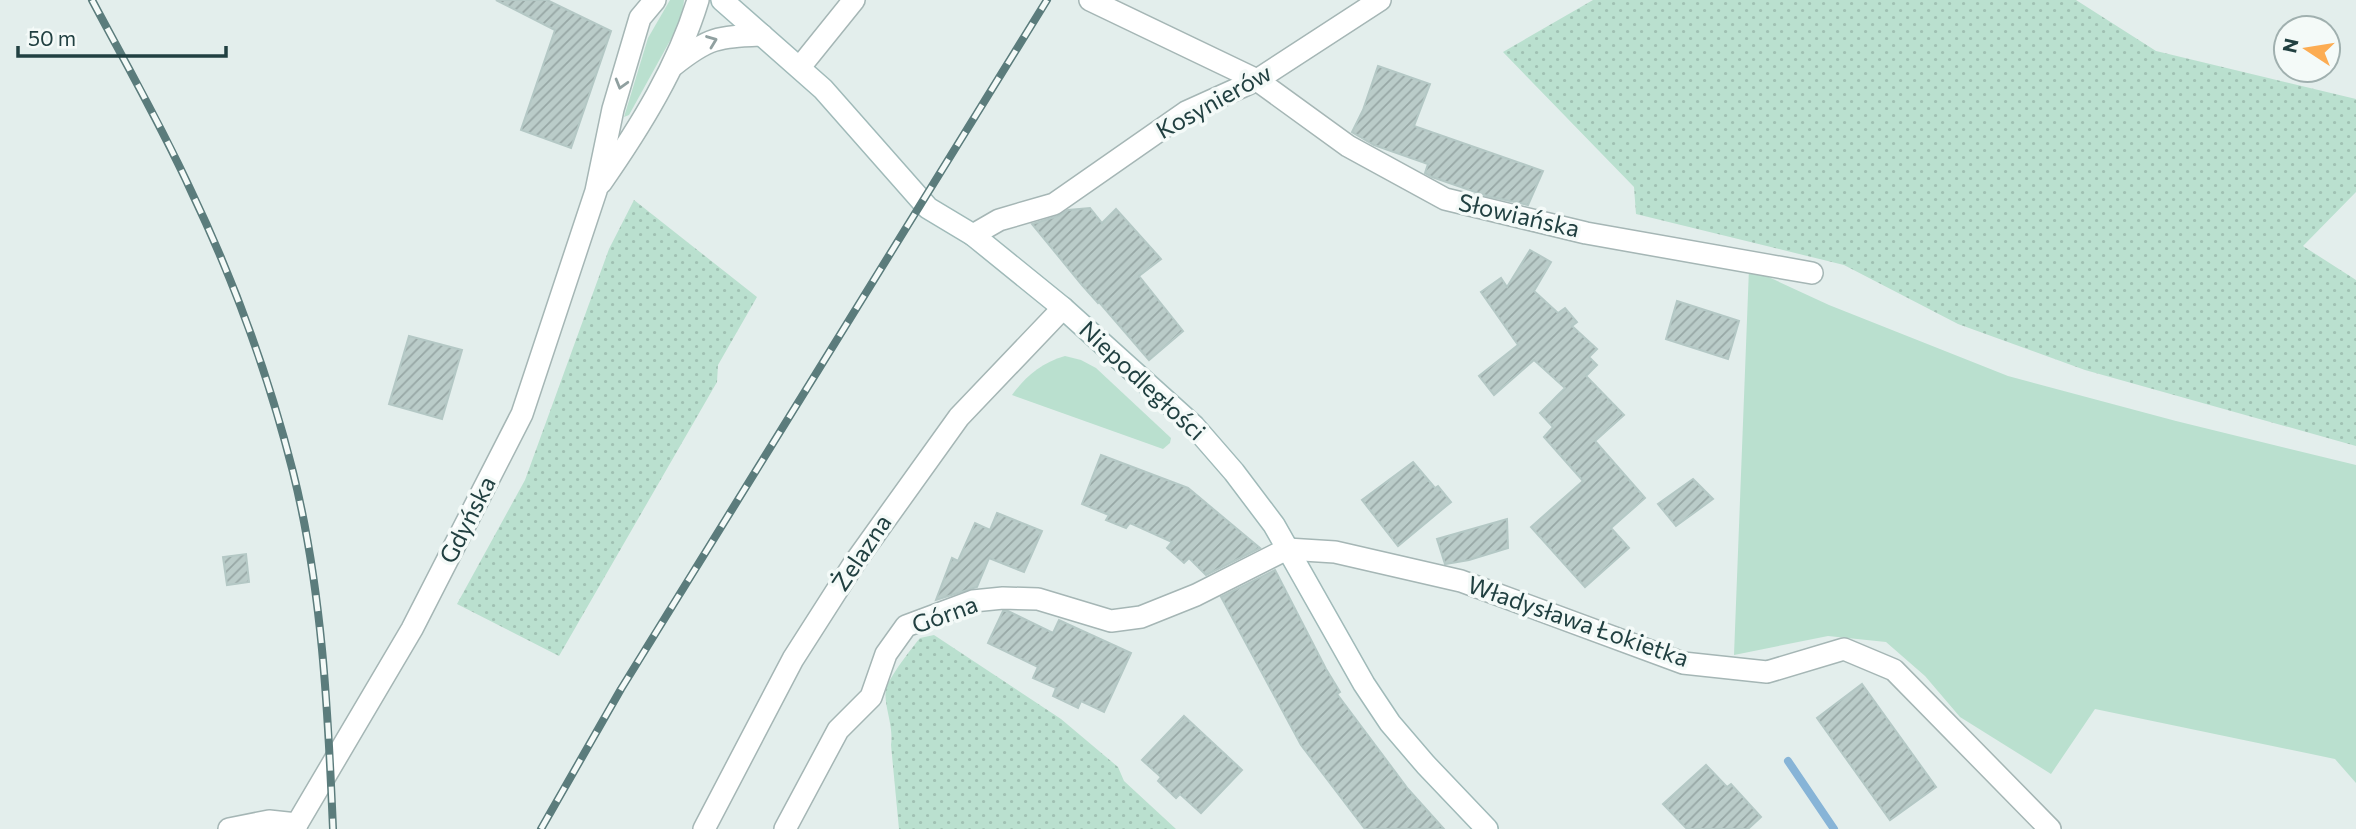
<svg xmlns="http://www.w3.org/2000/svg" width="2356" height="829" font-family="Commissioner,sans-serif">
	<defs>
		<pattern id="garden-dots" width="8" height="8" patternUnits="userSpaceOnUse" patternTransform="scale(1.75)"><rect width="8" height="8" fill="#bae0cf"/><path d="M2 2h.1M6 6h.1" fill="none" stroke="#a0c1b3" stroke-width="1.8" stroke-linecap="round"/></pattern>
		<pattern id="building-hatch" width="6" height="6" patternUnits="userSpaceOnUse" patternTransform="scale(1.75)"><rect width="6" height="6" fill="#baccc9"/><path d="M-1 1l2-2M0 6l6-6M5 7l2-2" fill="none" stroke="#97a7a5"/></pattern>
	</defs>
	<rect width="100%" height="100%" fill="#e3eeec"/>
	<!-- grass -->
	<g fill="#bae0cf">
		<polygon points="670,0 684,0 682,19 629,115 624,117 648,38"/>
		<polygon points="1749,268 1829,305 2008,376 2176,421 2356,465 2356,783 2335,759 2095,709 2051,774 1960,717 1925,676 1886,642 1828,636 1734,655"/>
		<path d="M1065,356L1081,360L1096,368L1171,438L1170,443L1163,449L1012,395C1026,376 1041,363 1065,356Z"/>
	</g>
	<!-- garden -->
	<g fill="url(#garden-dots)">
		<polygon points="1593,0 2076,0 2156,51 2356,99 2356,192 2303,246 2356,280 2356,446 2085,370 1958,324 1844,265 1636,214 1634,187 1503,52"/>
		<polygon points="634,200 757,297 718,365 717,382 559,656 457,604 525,480 609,249"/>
		<path d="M934,635L1061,719L1118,767L1124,781L1176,829H899L891,745C894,726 883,703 886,690C888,678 912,648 920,638Z"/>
	</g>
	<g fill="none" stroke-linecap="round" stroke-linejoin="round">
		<!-- stream -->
		<polyline stroke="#87b4d7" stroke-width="8" points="1788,761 1834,829"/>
	</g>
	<!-- building -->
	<g fill="url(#building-hatch)" stroke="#b4c8c5" stroke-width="2">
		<polygon points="496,0 547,0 611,31 571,148 521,130 555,30"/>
		<polygon points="1378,66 1430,84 1414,126 1543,171 1528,205 1487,196 1432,177 1425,173 1428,164 1374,145 1352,132 1363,110"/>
		<polygon points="1090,208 1102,223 1116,209 1161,259 1139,276 1183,331 1149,360 1099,302 1098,303 1082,285 1032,224 1058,216 1068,210"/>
		<polygon points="1530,250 1551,262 1534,291 1558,313 1565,308 1577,322 1572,326 1597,349 1589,357 1597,365 1586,376 1624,415 1595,441 1645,498 1611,528 1629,548 1585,587 1531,527 1583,481 1544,437 1553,427 1540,413 1565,388 1534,360 1494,395 1479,376 1518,345 1481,292 1501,278 1507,287"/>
		<polygon points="1677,301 1739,321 1728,359 1666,339"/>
		<polygon points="409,336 462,350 442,419 389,404"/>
		<polygon points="1101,455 1188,488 1260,548 1206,575 1189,558 1184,563 1167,548 1172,542 1130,523 1126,528 1106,520 1109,515 1082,504"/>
		<polygon points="1413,462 1435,488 1438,486 1451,502 1398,546 1362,500"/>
		<polygon points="1693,479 1713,499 1676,526 1658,504"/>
		<polygon points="997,513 1042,531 1024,572 989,558 977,587 936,600 952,558 958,561 975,523 990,530"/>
		<polygon points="1507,519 1508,548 1469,560 1445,564 1437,539"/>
		<polygon points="246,554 249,582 227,585 223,557"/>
		<polygon points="1275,570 1326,669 1340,692 1337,694 1408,789 1444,829 1365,829 1301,745 1221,597"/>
		<polygon points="1003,611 1008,611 1053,633 1059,620 1131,653 1104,712 1081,701 1078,708 1053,696 1056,688 1033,678 1038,667 988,643"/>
		<polygon points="1862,684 1936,787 1890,820 1817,718"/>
		<polygon points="1184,716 1242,770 1201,813 1180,794 1176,798 1158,781 1161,777 1142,760"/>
		<polygon points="1706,765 1727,787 1731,784 1761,817 1748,829 1687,829 1663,804"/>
	</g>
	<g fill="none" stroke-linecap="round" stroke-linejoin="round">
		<!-- street casing -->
		<g stroke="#a5b6b5" stroke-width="24">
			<g id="street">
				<polyline points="1090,0 1257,80 1348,146 1445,199 1586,233 1812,273"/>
				<path d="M674,65C709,37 718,37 762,35"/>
				<polyline points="800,67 854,0"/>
				<path d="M601,183C640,127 678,66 698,0"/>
				<polyline points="973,235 999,220 1054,204 1186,112 1257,80 1380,0"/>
				<polyline points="229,829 269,821 297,824"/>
				<polyline points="294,829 412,629 522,414 596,191 613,109 640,18 655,0"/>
				<polyline points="704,829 793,659 855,562 959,417 1063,308"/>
				<polyline points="785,829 838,730 871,697 886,654 906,626 973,601 1003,598 1038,599 1111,621 1141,617 1196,595 1287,549 1335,552 1461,581 1683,663 1767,672 1844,649 1894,670 2050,829"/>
			</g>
		</g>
		<!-- secondary casing -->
		<g stroke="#a0bab9" stroke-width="24">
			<polyline id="secondary" points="722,0 823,89 928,208 973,235 1063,308 1194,426 1234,472 1274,525 1364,684 1390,723 1426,765 1487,829"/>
		</g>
		<!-- street -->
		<use href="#street" stroke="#fff" stroke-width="21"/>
		<!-- secondary -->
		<use href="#secondary" stroke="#fff" stroke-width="21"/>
		<!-- rail casing -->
		<g stroke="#5b7c7c" stroke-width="8">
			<g id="rail">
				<path d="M92,0C126,64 162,127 192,193C234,281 269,377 293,472C322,588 328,710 333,829"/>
				<polyline points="541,829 621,689 1047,0"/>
			</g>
		</g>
		<!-- rail -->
		<use href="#rail" stroke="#f4faf8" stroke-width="5" stroke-dasharray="16" stroke-linecap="butt"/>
	</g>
	<!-- one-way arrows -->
	<defs><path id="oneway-chevron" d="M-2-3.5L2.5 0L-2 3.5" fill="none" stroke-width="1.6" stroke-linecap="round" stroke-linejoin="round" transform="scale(1.75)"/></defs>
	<g stroke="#90a0a0">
		<use href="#oneway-chevron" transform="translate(712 41) rotate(-21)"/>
		<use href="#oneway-chevron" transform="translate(621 84) rotate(106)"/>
	</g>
	<g text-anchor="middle" stroke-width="7" stroke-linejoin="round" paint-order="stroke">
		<!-- street labels -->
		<g font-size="24" fill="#214041" stroke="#f4faf8">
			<text transform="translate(1214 102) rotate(-29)" y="8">Kosynierów</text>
			<text transform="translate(1519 216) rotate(13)" y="8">Słowiańska</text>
			<text transform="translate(1142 381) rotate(43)" y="8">Niepodległości</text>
			<text transform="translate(468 520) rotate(-63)" y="8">Gdyńska</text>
			<text transform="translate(862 553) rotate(-56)" y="8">Żelazna</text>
			<text transform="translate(945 615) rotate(-20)" y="8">Górna</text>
			<text transform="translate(1578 622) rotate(19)" y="8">Władysława Łokietka</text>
		</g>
	</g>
	<!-- north arrow -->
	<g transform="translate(2307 49) rotate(282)"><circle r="33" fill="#f4faf8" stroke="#a0b0af" stroke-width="2"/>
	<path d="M0-5L12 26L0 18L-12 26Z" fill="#fcac52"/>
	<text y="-10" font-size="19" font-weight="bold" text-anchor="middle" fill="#214041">N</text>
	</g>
	<!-- scale -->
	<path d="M18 46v10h208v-10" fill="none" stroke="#214041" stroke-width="3.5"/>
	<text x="28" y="46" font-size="21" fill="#214041" stroke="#f4faf8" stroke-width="5" paint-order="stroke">50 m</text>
</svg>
